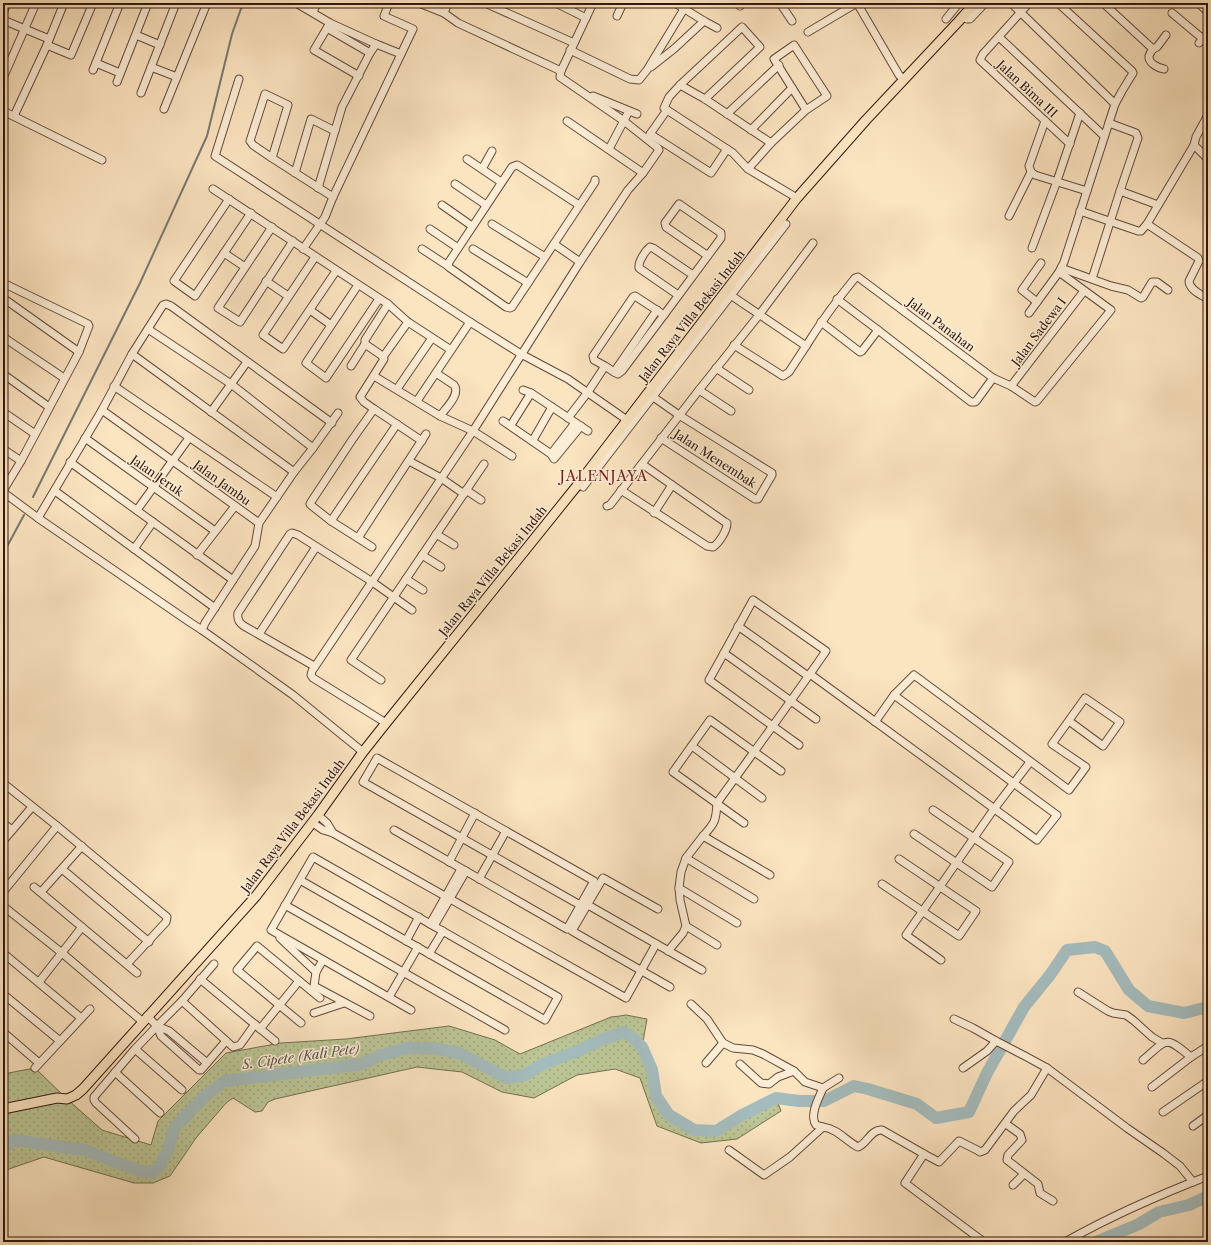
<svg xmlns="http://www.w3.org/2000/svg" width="1211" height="1245" font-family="'Libre Caslon Text',serif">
	<defs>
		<pattern id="grass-dots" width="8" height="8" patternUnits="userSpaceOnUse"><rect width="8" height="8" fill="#bbc595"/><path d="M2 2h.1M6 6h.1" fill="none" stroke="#a1a87f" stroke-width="1.8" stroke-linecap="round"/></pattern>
	</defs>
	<rect width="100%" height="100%" fill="#fbe4c0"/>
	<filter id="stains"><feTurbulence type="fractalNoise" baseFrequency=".005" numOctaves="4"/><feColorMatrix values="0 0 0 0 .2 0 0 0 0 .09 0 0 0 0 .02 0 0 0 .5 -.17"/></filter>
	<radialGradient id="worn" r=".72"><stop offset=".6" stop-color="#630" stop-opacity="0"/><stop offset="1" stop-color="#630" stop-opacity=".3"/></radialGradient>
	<!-- grass -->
	<polygon fill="url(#grass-dots)" stroke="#766e50" points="626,1015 647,1019 642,1047 652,1070 656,1096 669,1115 694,1130 716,1131 776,1098 781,1111 737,1139 701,1143 657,1126 640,1078 615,1069 577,1075 534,1098 502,1092 462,1072 417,1067 275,1099 268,1102 262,1111 255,1112 233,1098 226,1103 196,1138 170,1176 153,1183 134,1183 44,1157 3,1171 3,1074 35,1068 67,1099 102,1130 151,1145 158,1121 226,1053 281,1043 346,1039 449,1026 495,1040 520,1054 611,1017 620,1016"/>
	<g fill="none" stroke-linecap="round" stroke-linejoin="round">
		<!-- stream -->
		<g stroke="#767a76" stroke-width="2">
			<polyline points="33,497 140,283 207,136 232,34 243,3"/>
			<polyline points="3,554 24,515"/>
		</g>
		<!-- river -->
		<g stroke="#a4bcbd" stroke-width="12">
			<polyline points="3,1148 15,1140 84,1150 140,1171 152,1172 158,1168 167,1152 175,1127 206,1095 225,1081 362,1064 381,1055 408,1048 434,1048 459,1053 507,1078 525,1075 543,1064 578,1051 601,1040 624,1032 633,1038 642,1047 652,1070 656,1096 669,1115 694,1130 716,1131 742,1115 776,1098 799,1101 824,1101 854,1086 868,1089 917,1104 936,1118 969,1112 987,1073 1024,1007 1050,975 1067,950 1095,947 1105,951 1129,990 1148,1006 1184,1013 1208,1007"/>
			<polyline points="1096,1242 1139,1224 1159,1212 1189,1205 1208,1196"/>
		</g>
		<!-- minor casing -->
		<g stroke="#644a39" stroke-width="9">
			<g id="minor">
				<polyline points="296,3 330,23"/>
				<polyline points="419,3 444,13 458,23 561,71"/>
				<polyline points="485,3 574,43"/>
				<polyline points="556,3 586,18"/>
				<polyline points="675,3 704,21 717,28"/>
				<polyline points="780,3 792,21"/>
				<polyline points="1011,3 1115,104"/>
				<polyline points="1029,3 983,54 980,60 982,62 1070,144"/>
				<polyline points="1103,3 1153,49 1157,47 1166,35"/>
				<polyline points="1198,3 1208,12"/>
				<polyline points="740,6 743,3"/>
				<polyline points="313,12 317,3"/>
				<polyline points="3,13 7,3"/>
				<polyline points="444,13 448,3"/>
				<polyline points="1172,13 1203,39"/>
				<polyline points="617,16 623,3"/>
				<polyline points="963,17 967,19 970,19 985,3"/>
				<polyline points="946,19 959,3"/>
				<polyline points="3,20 49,39"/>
				<polyline points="327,28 330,23 376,44"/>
				<polyline points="808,32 857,3 899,75 904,80"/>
				<polyline points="136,35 160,45"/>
				<polyline points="999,37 1104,136"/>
				<polyline points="1199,43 1208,33"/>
				<polyline points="47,45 71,55 93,3"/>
				<path d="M1153,49C1151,51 1150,53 1149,56C1148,63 1158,68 1164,69"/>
				<polyline points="570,50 630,79 639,80 647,70 684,9"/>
				<polyline points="96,63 120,73"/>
				<polyline points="151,67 177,77"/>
				<polyline points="651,67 675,48 704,21"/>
				<polyline points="93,70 120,3"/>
				<polyline points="359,76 314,50 327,28 370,53"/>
				<polyline points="3,78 36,3"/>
				<polyline points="239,79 215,156 470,322 521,354 568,379 627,420"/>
				<polyline points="117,82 148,3"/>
				<polyline points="680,85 705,99 771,143"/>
				<polyline points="141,93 176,3"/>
				<polyline points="593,96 637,114"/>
				<polyline points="705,99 760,47 742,27 680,85 669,97 664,108 733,153 748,169 797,198"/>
				<polyline points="164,109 207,3"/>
				<polyline points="667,110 650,134 711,173 727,149"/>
				<polyline points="3,111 102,160"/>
				<polyline points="727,114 779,65"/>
				<polyline points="14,116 47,45 64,3"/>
				<polyline points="567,121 643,173"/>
				<polyline points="1045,121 1029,166 1031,172 1035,175 1087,191"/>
				<polyline points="751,130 792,88"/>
				<polyline points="1194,145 1208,159"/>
				<polyline points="609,149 629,111"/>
				<polyline points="272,158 288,105 265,94 250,141 253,145 272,158 333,197"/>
				<polyline points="467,159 501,182"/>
				<polyline points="482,169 492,151"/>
				<polyline points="748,169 771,143 806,110 827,96 794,45 774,59 806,110"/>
				<polyline points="295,173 311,119 335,131"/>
				<polyline points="455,184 486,205"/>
				<polyline points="318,188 342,107 370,53 376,44 401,54"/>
				<polyline points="213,189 388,304 408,322 451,350"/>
				<polyline points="1120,191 1158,205"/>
				<polyline points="229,199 174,281 195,296 251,213"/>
				<polyline points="442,205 472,226"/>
				<path d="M579,205L519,166L517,165L512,167L449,262L448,266L450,268L506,307L510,308L512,307C540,265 567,224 595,182V180"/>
				<polyline points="1080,211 1138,231 1141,231 1147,224 1194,145 1196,137 1208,115"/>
				<polyline points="1009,216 1031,172"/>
				<polyline points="492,224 545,257"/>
				<path d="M1147,224L1198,258L1199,261L1189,281C1189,290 1202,295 1208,299"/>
				<polyline points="272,227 218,308 240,322 293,241"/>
				<polyline points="430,229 458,248"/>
				<polyline points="554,244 580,262"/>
				<polyline points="1032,248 1057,181 1080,113"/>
				<polyline points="303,249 325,217 333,197 413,29 384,16 389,3"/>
				<polyline points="422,249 448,266"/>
				<polyline points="473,249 528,283"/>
				<polyline points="224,253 245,267"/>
				<polyline points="315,257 263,335 283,349 336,271"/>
				<polyline points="1061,268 1111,286 1128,290 1141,298 1143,297 1152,282 1157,282 1168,290"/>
				<polyline points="1092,279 1120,191 1138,138 1136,133 1109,123"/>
				<polyline points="266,281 288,296"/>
				<polyline points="3,283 88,324 89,326 79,352 21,461 3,491"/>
				<polyline points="358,285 306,363 326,378 379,299"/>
				<path d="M726,292L806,346C821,322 837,300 855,278L858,277L993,378L1011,386L1035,402L1037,401L1111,310L1059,272"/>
				<path d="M678,295L639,268C638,262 645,251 650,247L653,248L693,275"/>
				<polyline points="3,298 79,352"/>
				<polyline points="837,299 878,330 971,402 975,402 977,400 993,378"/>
				<polyline points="1037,302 1022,290 1041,263"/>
				<polyline points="310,310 331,325"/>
				<polyline points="1029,313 1059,272 1064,262 1115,104 1122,91 1133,73 1132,71 1058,3"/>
				<polyline points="664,315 721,238 721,233 679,204 665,223 666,227 708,256"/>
				<polyline points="821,322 860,352 862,351 878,330"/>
				<polyline points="148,329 231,384 313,448"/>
				<polyline points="3,337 64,378"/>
				<polyline points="734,345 783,376 789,372 806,346"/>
				<polyline points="132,354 294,472"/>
				<polyline points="383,357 408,322"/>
				<polyline points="351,366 365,344"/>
				<polyline points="716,368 749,390"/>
				<polyline points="614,372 657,310"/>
				<path d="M436,373L454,385C461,394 446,408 440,416"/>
				<polyline points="3,374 49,407"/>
				<polyline points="374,376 440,416 473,431 512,456"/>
				<polyline points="114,386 277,497"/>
				<polyline points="1011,386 1084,291"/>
				<polyline points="397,389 432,338"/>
				<polyline points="523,390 531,393 588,431"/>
				<polyline points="699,390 731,411"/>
				<polyline points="649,394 679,415 772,473 772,475 758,499 755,499 661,438"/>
				<polyline points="417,401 470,322"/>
				<polyline points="374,409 364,402 360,397 384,359 381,355 365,344 365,340 388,304"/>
				<polyline points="102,410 259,523"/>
				<polyline points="3,412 35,434"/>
				<polyline points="211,412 247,362"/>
				<polyline points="568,418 588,392 605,366 594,360 593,356 633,297 635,296 664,315 622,371 618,374 614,372 605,366"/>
				<polyline points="503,421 551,454 554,459 581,426"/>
				<polyline points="511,425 531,393"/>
				<polyline points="85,438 215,531"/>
				<polyline points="533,440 552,407"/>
				<polyline points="3,449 21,461"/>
				<polyline points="551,454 575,423"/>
				<polyline points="409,461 441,478 464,494"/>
				<polyline points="70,462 233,580"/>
				<polyline points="583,487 786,224"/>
				<polyline points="466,490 481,500"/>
				<path d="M621,490L707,546L713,547C719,543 727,531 727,523L725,522L642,464"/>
				<polyline points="55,491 215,608"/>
				<polyline points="3,492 38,518 191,623 202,630 293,695 363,752"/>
				<polyline points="607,506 610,505 699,390 759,315 813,243"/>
				<polyline points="137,510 189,438"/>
				<polyline points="654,513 672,485"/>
				<polyline points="38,518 102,410 132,354 163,305 166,304 171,306 332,423"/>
				<polyline points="331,521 397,424"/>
				<polyline points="436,534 454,545"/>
				<polyline points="358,538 426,434"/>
				<polyline points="372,547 331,521 312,506 310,504 311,502 352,440 374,409 422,441"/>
				<polyline points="134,549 153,522"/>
				<polyline points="197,555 235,506"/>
				<polyline points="422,555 441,567"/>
				<polyline points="406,579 423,590"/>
				<polyline points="738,626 808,676"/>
				<polyline points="202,630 205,623 255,546 259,523 294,472 313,448 338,413"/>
				<polyline points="259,634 316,547"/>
				<polyline points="724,653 709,680 799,745"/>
				<path d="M314,666L244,626C239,623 237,619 238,613L290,534L292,533L298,535L371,581L412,610"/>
				<polyline points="810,674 1037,840 1057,815 894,695"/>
				<polyline points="381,680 351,660 484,464"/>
				<polyline points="875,722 894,695 914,675 1069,790 1086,767 1052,744 1085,698 1120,722 1103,746 1069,721"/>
				<polyline points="386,723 313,678 311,675 312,671 473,431 580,262 628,190 643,173 659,150 658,148 624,121 560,77 561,71 593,3"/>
				<polyline points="692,746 762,798"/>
				<polyline points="3,783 57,826 167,917 166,922 127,964"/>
				<polyline points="318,815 327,823 333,833"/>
				<polyline points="3,823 12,830"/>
				<polyline points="313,823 323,830 333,833 626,998 656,944"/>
				<polyline points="744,823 673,772 710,720 781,771"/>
				<polyline points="394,830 567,929 594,881 377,758 363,782 580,905"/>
				<polyline points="914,834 992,887 1009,862 933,810"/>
				<path d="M703,836C715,823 716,821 717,803C753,753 790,703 826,651L753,600L724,653L816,719"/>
				<polyline points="3,841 32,807"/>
				<polyline points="686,858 754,899"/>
				<polyline points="449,862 475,813"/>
				<polyline points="62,869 149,942"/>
				<polyline points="479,879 506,831"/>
				<polyline points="300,880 545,1020 558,997 313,857 271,930 411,1010"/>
				<polyline points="882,884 959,936 976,911 899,859"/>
				<polyline points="34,887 137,973"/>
				<polyline points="679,888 737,923"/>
				<polyline points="3,892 57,826"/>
				<polyline points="41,892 82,846"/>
				<polyline points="285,905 505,1030"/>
				<polyline points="588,905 702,970"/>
				<polyline points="3,906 62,953 143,1022"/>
				<polyline points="658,909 603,878 572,931 670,987"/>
				<polyline points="430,924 461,869"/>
				<polyline points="434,926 466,871"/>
				<polyline points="686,926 717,945"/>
				<polyline points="280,938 316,972"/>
				<polyline points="406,941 419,917"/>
				<polyline points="668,951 683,933 686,926 680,900 679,888 681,872 686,858 703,836 770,875"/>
				<polyline points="3,953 81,1018"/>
				<polyline points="429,954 443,931"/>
				<polyline points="323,960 316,972 314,986 370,1016"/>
				<polyline points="941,960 906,935 994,809 1030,762"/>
				<polyline points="200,979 275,1041"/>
				<polyline points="39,982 82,927"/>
				<polyline points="1078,992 1108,1011 1113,1013 1126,1015 1133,1020 1152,1037 1162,1043"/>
				<polyline points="3,994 60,1041"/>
				<polyline points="389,997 418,947"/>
				<polyline points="182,1001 233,1047 240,1045 255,1024"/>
				<polyline points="691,1004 707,1019 723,1043 733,1048 753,1050 763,1054 794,1071 805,1082 823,1088 839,1078"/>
				<polyline points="314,1013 344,1003"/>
				<polyline points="147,1016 157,1026 169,1031 207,1063"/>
				<polyline points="954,1019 973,1028 996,1041 1025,1056 1047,1068 1127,1128 1163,1153 1180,1166 1193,1182"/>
				<polyline points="301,1023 237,970 257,946 320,998"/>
				<polyline points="157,1026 161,1036 199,1070 201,1070 226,1041"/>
				<polyline points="260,1029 299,981"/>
				<polyline points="3,1032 39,1063"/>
				<polyline points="135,1049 182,1090"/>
				<path d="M1143,1060C1168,1038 1165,1036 1191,1057"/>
				<polyline points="706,1063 723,1043"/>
				<polyline points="740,1064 761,1083 769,1084 778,1077 794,1071"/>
				<polyline points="35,1068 90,1009"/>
				<polyline points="963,1068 987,1051 996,1041"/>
				<polyline points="115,1072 160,1113"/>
				<polyline points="1152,1087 1191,1057 1208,1046"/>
				<path d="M823,1088C819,1098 809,1115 816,1125L823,1127"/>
				<polyline points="1163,1112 1208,1081"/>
				<polyline points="1006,1124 1020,1134 1022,1140 1008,1155 1007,1160 1038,1184 1040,1193 1053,1201"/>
				<polyline points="1193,1126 1208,1115"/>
				<polyline points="135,1139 96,1103 94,1100 94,1097 135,1049 157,1026 182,1001 214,964"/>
				<path d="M729,1150L764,1175L790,1157L823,1127C838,1129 846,1141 858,1147C867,1144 871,1129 882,1130L924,1154L939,1162L959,1141L977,1150L980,1152L985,1150L1014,1111L1031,1095L1047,1068"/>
				<polyline points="924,1154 905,1183 984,1242"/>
				<polyline points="1013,1185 1024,1174"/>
				<path d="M1065,1242C1111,1216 1159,1195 1208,1176"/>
			</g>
		</g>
		<!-- major casing -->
		<g stroke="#32170c" stroke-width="11">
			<polyline id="major" points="3,1109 57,1098 67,1099 76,1095 83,1089 256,896 318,815 363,752 386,723 576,487 797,198 866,120 958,22 975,3"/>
		</g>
		<!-- minor -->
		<use href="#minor" stroke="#fcedd6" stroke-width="7"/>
		<!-- major -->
		<use href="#major" stroke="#fbe4c0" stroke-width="9"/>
	</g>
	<g text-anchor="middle" stroke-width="3" stroke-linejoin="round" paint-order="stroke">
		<!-- street labels -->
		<g font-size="12" fill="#32170c" stroke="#fcedd6">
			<text transform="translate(1027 89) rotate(43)" y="4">Jalan Bima III</text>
			<text transform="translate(692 316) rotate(-52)" y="4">Jalan Raya Villa Bekasi Indah</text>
			<text transform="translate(941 325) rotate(37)" y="4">Jalan Panahan</text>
			<text transform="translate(1039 332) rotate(-53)" y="4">Jalan Sadewa I</text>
			<text transform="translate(715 459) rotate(33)" y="4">Jalan Menembak</text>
			<text transform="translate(157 476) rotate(35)" y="4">Jalan Jeruk</text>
			<text transform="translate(222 483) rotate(36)" y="4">Jalan Jambu</text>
			<text transform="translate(493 571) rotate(-51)" y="4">Jalan Raya Villa Bekasi Indah</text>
			<text transform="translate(293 826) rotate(-53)" y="4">Jalan Raya Villa Bekasi Indah</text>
		</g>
		<!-- water labels -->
		<g font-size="13" font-style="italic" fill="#5a514a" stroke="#fcedd6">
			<text transform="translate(301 1056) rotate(-8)" y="5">S. Cipete (Kali Pete)</text>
		</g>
		<!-- quarter labels -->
		<g font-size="14" letter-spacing="1" fill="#7a1f14" stroke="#fcedd6">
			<text x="604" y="481">JALENJAYA</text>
		</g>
	</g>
	<!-- margin -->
	<rect width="1211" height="1245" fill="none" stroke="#fbe4c0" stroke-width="16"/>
	<rect x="4" y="4" width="1203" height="1237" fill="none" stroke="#32170c" stroke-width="2"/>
	<rect x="8" y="8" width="1195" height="1229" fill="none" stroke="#32170c"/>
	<rect width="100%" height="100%" filter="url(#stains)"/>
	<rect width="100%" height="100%" fill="url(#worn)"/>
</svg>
